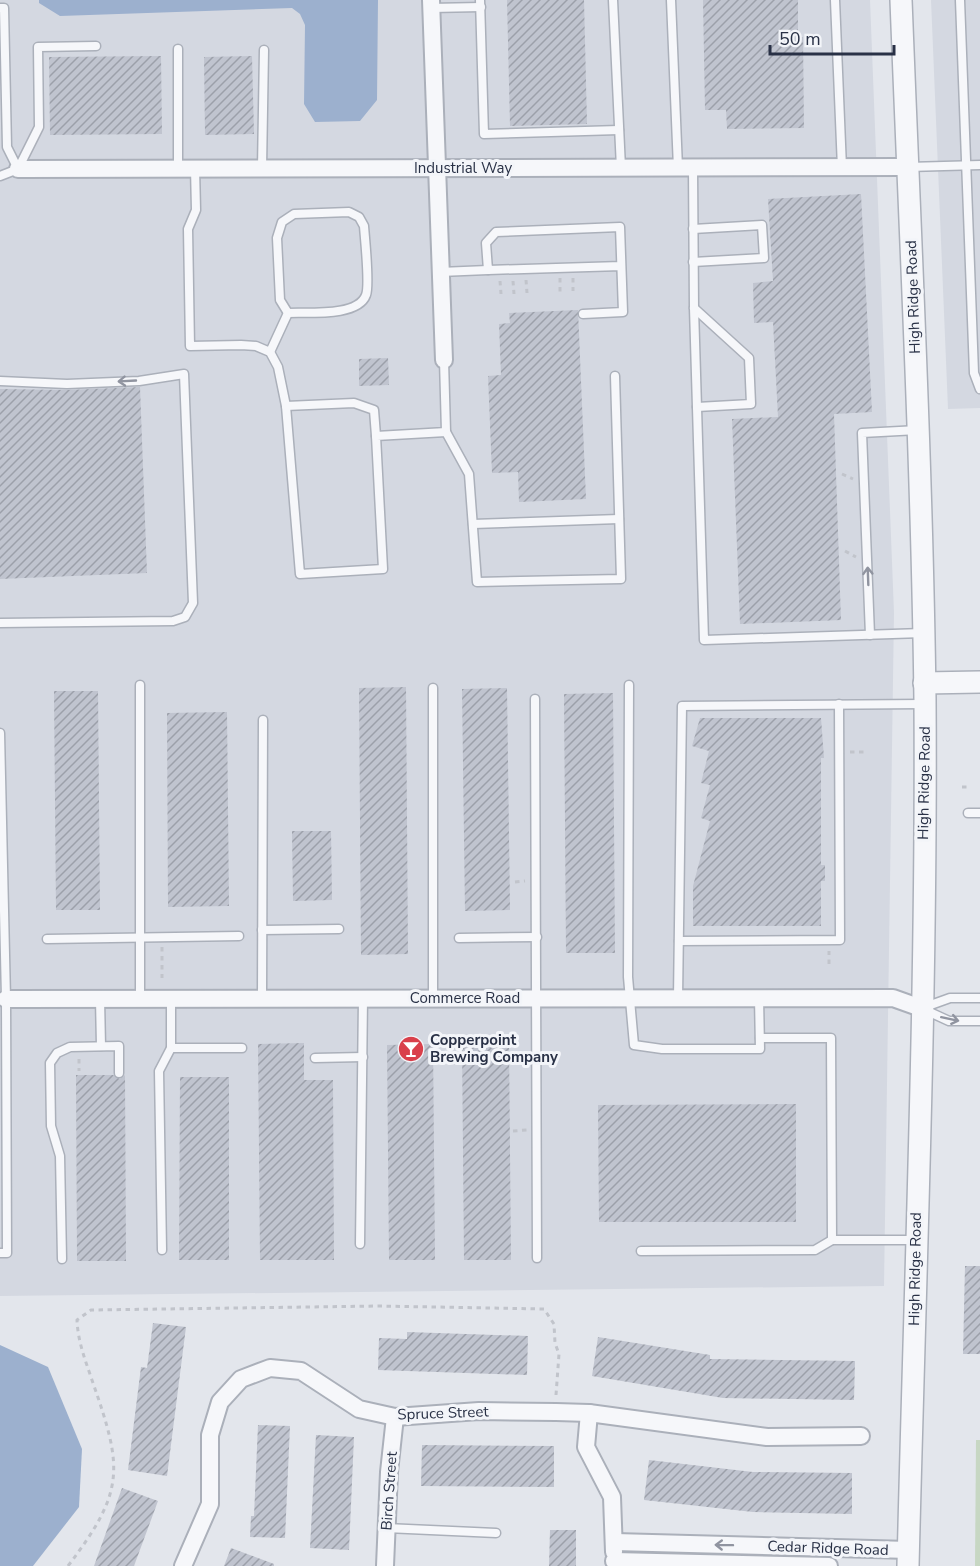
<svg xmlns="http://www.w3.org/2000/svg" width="980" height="1566" font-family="'Nunito Sans',sans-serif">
	<defs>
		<pattern id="building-hatch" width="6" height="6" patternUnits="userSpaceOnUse" patternTransform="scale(1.5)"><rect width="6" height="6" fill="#c0c4cf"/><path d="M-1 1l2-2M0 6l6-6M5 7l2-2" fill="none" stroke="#9ca0aa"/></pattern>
	</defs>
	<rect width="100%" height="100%" fill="#e3e6ec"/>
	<!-- built -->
	<g fill="#d4d8e1">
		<polygon points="0,0 870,0 894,613 884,1286 0,1296"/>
		<polygon points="931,0 980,0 980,408 948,409"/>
	</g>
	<!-- green -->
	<polygon fill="#c7d7c3" points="976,1440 980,1440 980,1566 975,1566"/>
	<!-- water -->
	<g fill="#9cb0ce">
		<polygon points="39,0 378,0 377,100 360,121 315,122 304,104 305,25 300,14 292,8 60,16 39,3"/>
		<polygon points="0,1345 48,1367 82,1449 79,1507 33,1566 0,1566"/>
	</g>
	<!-- building -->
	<g fill="url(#building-hatch)">
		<polygon points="507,0 584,0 587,124 510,126"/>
		<polygon points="703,0 798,0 798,37 803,37 804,128 727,129 726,110 705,110"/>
		<polygon points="161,56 162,134 50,135 49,57"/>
		<polygon points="252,56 254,134 205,135 204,57"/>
		<polygon points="861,194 872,412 834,414 841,620 740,624 732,419 778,417 773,322 754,323 753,283 773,281 768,199"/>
		<polygon points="578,310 586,499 519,502 518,472 492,473 488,376 501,375 499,324 510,323 509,313"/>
		<polygon points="388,358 389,385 359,386 359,359"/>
		<polygon points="140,387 147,573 0,579 0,389 67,390"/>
		<polygon points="406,687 408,954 361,955 359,688"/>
		<polygon points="507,688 510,910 465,911 462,689"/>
		<polygon points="54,691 98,691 100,910 56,910"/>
		<polygon points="613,693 615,953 566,953 564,694"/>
		<polygon points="227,712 229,906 168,907 167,713"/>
		<polygon points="700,718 821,718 824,758 821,758 821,865 825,865 825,881 821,881 821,926 693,926 693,886 710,821 701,818 710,785 701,783 709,751 692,746"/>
		<polygon points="292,831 331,831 332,900 293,901"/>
		<polygon points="304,1043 304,1080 333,1080 334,1260 260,1260 258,1044"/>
		<polygon points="433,1044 435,1260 389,1260 387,1045"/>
		<polygon points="462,1044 509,1044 511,1260 464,1260"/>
		<polygon points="76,1075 113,1075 120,1079 125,1075 126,1261 77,1261"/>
		<polygon points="180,1077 229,1077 229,1260 179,1260"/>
		<polygon points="796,1104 796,1222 599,1222 598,1105"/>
		<polygon points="965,1266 980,1266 980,1354 963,1354"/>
		<polygon points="153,1323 186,1327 167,1476 128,1470 141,1367 147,1368"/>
		<polygon points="407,1332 528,1336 527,1375 378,1370 379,1338 407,1339"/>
		<polygon points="598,1337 710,1355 710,1359 855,1361 854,1400 723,1398 592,1376"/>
		<polygon points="258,1425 290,1426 285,1538 250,1537 251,1516 254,1516"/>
		<polygon points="316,1435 354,1437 349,1550 310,1548"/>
		<polygon points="422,1445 554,1446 554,1487 421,1486"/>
		<polygon points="649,1460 753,1472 852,1473 852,1514 753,1512 644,1500"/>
		<polygon points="122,1488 158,1501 134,1566 94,1566"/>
		<polygon points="550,1530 576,1530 576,1566 549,1566"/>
		<polygon points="231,1548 274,1564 274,1566 224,1566"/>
	</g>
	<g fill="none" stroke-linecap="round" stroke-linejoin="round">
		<!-- service casing -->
		<g stroke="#abb0ba" stroke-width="11">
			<g id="service">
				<polyline points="480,0 484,134 619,130"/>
				<polyline points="613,0 621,168"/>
				<polyline points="671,0 678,168"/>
				<polyline points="835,0 842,168"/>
				<polyline points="960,0 974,373 980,389"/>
				<polyline points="0,8 4,8 7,147 18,169"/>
				<polyline points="431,8 481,7"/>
				<polyline points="178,49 178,168"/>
				<polyline points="908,167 980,165"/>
				<polyline points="195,168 196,210 188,229 190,346 241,345 256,346 270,352 278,367 286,406 300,574 383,569 376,436 446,432 444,360"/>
				<polyline points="262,168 264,50"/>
				<polyline points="693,168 694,308 704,640 923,633"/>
				<polyline points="0,176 18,169 39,127 38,47 96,46"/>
				<path d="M349,212L359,217L364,226C365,240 370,285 366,295C358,317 308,312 288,313L280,300L277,238L282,222L294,214Z"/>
				<polyline points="693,229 762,225 764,258 693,262"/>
				<polyline points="440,272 488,270"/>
				<polyline points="694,308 749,358 751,404 697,407"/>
				<polyline points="583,314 623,312 620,227 496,232 486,243 488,270 621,266"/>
				<polyline points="270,352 288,313"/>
				<polyline points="0,381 67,384 139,381 184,374 193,603 185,617 173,621 0,623"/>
				<polyline points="286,406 354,403 374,410 376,436"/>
				<polyline points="446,432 469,474 477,582 621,579 615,376"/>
				<polyline points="473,524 619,519"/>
				<polyline points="870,635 862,433 918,430"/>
				<polyline points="629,685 628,977 634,1045 662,1049 760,1049 759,998"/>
				<polyline points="433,688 433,998"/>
				<polyline points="535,699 537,1258"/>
				<polyline points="0,733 6,999 7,1253 0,1253"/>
				<polyline points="968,813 980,813"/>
				<polyline points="262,930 339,929"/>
				<polyline points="459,938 537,937"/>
				<polyline points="47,939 239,936"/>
				<polyline points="679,941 840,940 839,704"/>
				<polyline points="140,998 140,685"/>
				<polyline points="262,998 263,720"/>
				<polyline points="678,998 682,706 924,704"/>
				<polyline points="100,999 101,1046"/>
				<polyline points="925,1007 950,998 980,998"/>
				<polyline points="925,1010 949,1021 980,1021"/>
				<polyline points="760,1038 831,1038 832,1240 915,1240"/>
				<polyline points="171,1048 242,1048"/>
				<polyline points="315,1058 363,1057"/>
				<polyline points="360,1244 363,998"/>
				<polyline points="162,1250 159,1071 171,1048 171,998"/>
				<polyline points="641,1251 815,1250 832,1240"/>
				<polyline points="62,1259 60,1156 51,1126 50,1063 57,1053 70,1047 119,1046 119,1073"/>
				<polyline points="386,1528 496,1533"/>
			</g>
		</g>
		<!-- minor casing -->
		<g stroke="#abb0ba" stroke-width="20">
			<g id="minor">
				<polyline points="431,0 444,360"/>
				<polyline points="18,169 908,167"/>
				<polyline points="6,999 893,998 921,1008"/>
				<polyline points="589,1413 586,1447 612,1497 614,1552"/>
				<polyline points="615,1542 909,1550"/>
				<polyline points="614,1561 829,1566"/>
				<polyline points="183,1566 210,1504 210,1435 220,1402 241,1379 270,1368 301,1371 359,1409 395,1417 479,1411 556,1412 589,1413 767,1437 861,1436"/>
				<polyline points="385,1566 389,1472 395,1417"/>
			</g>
		</g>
		<!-- tertiary casing -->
		<g stroke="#abb0ba" stroke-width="24">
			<g id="tertiary">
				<path d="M901,0C910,233 922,467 925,700C927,989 915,1278 908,1566"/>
				<polyline points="924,683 980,682"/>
			</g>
		</g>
		<!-- path -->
		<g stroke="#c1c4cb" stroke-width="3" stroke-dasharray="4.5 4.5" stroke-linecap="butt">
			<polyline points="560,278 560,292"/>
			<polyline points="573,278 573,291"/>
			<polyline points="526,280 527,293"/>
			<polyline points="500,281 501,294"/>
			<polyline points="513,281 514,294"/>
			<polyline points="842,474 853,479"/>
			<polyline points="845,551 856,557"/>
			<polyline points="850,752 864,752"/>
			<polyline points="962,787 967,787"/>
			<polyline points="515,882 525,881"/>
			<polyline points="162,947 162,978"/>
			<polyline points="829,964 829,951"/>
			<polyline points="79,1059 79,1071"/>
			<polyline points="513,1131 527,1130"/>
			<path d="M68,1566C125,1491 123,1469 93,1383C86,1362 78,1343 77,1320L91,1310L379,1306L544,1309L554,1324L555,1343L559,1354L556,1395"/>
		</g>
		<!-- service -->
		<use href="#service" stroke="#f6f7fa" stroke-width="8"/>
		<!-- minor -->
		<use href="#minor" stroke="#f6f7fa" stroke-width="16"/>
		<!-- tertiary -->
		<use href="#tertiary" stroke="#f6f7fa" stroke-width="21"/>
	</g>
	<!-- one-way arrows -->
	<defs><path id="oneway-shaft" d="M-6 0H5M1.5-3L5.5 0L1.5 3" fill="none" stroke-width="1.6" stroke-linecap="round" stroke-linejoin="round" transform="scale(1.5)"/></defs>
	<g stroke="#9094a0">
		<use href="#oneway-shaft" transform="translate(127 381) rotate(177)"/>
		<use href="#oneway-shaft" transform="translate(868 576) rotate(-92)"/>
		<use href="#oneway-shaft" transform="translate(950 1019) rotate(12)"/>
		<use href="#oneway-shaft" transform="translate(724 1545) rotate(-179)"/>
	</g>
	<!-- icons -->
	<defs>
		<g id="bar-disc" transform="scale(1.35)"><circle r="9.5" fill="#d9404b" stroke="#f3f5f9"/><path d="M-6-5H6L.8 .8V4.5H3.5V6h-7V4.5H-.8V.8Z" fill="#fff"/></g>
	</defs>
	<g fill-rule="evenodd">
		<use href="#bar-disc" x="411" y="1049"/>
	</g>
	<g text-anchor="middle" stroke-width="6" stroke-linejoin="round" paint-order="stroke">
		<!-- street labels -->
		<g font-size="15" fill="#293146" stroke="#f3f5f9">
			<text x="463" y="173">Industrial Way</text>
			<text transform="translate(913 297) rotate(-92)" y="5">High Ridge Road</text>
			<text transform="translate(924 783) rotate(-89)" y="5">High Ridge Road</text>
			<text x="465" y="1003">Commerce Road</text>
			<text transform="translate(915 1269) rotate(-89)" y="5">High Ridge Road</text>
			<text transform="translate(443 1413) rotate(-2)" y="5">Spruce Street</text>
			<text transform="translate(389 1491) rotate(-86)" y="5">Birch Street</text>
			<text transform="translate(828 1548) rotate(2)" y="5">Cedar Ridge Road</text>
		</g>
		<!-- poi labels -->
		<g font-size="15" font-weight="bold" fill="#293146" stroke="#f3f5f9" text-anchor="start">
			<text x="430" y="1045">Copperpoint<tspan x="430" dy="17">Brewing Company</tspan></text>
		</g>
	</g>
	<!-- scale -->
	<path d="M770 45v9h124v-9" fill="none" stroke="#293146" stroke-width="3"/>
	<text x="779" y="45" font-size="18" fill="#293146" stroke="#f3f5f9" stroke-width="4.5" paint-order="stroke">50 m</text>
</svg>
